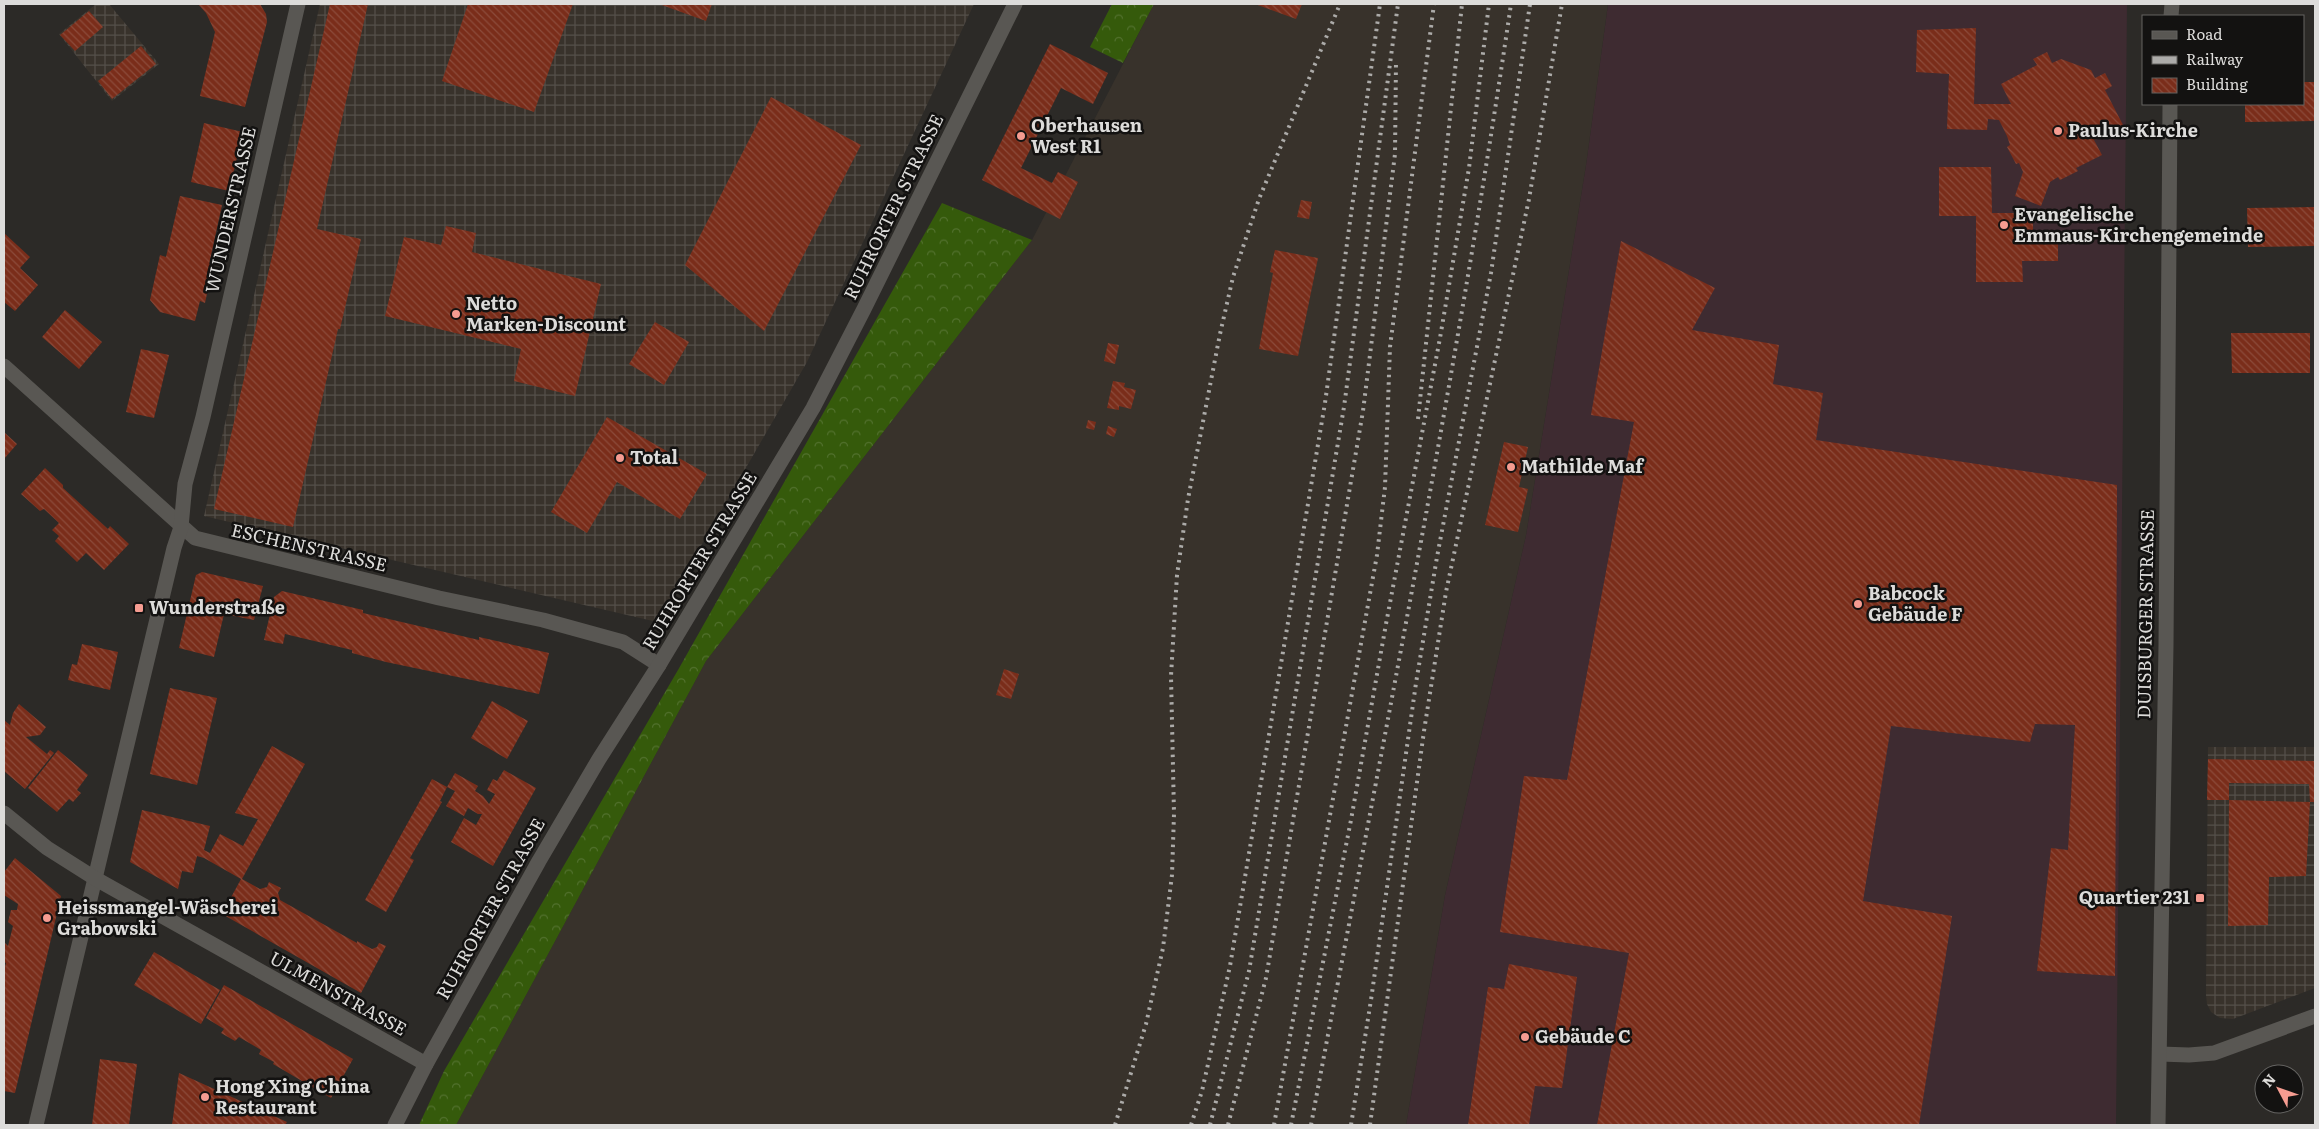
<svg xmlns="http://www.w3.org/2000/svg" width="2319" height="1129" font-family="Literata,serif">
	<defs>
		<pattern id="industrial-grid" width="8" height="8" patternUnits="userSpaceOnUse" patternTransform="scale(1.25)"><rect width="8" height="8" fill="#38322b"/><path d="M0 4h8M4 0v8" fill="none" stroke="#544f49"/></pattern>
		<pattern id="forest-crowns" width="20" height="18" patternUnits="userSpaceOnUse" patternTransform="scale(1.25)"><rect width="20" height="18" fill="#355a0b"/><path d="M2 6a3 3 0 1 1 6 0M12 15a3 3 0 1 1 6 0" fill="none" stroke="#52712e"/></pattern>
		<pattern id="building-back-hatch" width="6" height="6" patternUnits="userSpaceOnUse" patternTransform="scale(1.25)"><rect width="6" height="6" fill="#7a2d1a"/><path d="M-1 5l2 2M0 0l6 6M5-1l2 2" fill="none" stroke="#8c4b3b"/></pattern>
	</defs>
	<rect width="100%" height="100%" fill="#2c2a27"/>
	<!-- commercial -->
	<polygon fill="#3e2b31" points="1608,4 2127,4 2116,1125 1406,1125 1445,895 1526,535 1586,165"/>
	<!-- industrial -->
	<g fill="url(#industrial-grid)">
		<polygon points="96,4 109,4 159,64 112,101 59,34"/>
		<polygon points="320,4 974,4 807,362 657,622 204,516"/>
		<polygon points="2208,747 2315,747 2315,988 2233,1019 2220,1018 2211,1012 2207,1004 2206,995"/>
	</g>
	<!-- built -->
	<polygon fill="#38322b" points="1154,4 1608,4 1586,165 1526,535 1445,895 1406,1125 456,1125 706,661 1032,240"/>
	<!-- forest -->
	<g fill="url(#forest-crowns)">
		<polygon points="1112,4 1154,4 1123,63 1090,47"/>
		<polygon points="942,203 1032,240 706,661 456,1125 419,1125 444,1071 678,670"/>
	</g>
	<!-- building -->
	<g fill="url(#building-back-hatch)">
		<polygon points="198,4 260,4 266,14 267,22 245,107 200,96 215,32 206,13"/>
		<polygon points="330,4 368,4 317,229 361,239 340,329 338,329 293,527 214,509"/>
		<polygon points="468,4 573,4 534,112 442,81"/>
		<polygon points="659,4 712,4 706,21"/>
		<polygon points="1255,4 1302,4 1296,19"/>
		<polygon points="89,11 103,27 75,51 60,35"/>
		<polygon points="1976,28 1974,104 2011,104 2001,84 2037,65 2033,59 2047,52 2052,63 2061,59 2091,70 2095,78 2105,73 2112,86 2105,90 2123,125 2094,140 2102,155 2076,168 2078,171 2060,180 2058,177 2050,182 2041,206 2015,196 2023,172 2019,163 2016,164 2007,147 2010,145 2007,136 1999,120 1988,119 1987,130 1947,129 1949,74 1916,72 1917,30"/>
		<polygon points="1050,44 1108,73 1093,104 1061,88 1021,168 1052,183 1058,172 1078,182 1060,219 982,180"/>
		<polygon points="141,46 156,64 112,99 98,81"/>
		<polygon points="2303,82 2315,82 2315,121 2245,122 2245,104 2303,104"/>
		<polygon points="771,97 861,145 764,331 685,265"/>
		<polygon points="204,123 243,132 229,191 191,182"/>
		<polygon points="1939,167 1991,167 1992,213 2033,213 2033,235 2058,235 2058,261 2022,261 2023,282 1976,282 1976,216 1939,216"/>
		<polygon points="180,196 222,205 210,260 214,261 205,303 200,301 195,321 160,312 150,300 160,255 166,257"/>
		<polygon points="1301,200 1312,202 1309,219 1297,217"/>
		<polygon points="2315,207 2315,246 2248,247 2247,208"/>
		<polygon points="446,226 476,233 472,252 601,284 575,396 514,381 521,349 385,316 404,237 441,245"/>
		<polygon points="4,233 30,257 20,268 38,285 15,311 4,302"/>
		<polygon points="1621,241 1715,288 1692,330 1779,345 1773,384 1823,393 1816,440 2117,485 2115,976 2037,971 2051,848 2068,850 2075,725 2035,724 2030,742 1891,726 1863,901 1952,916 1919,1125 1597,1125 1629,953 1500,932 1524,776 1567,780 1634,422 1591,415"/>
		<polygon points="1275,250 1318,258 1298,356 1259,349 1273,273 1270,272"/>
		<polygon points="65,310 102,342 79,369 42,337"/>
		<polygon points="655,322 689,342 664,385 629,364"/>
		<polygon points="2231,333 2310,333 2310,373 2232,373"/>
		<polygon points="1108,343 1119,345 1115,364 1104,361"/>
		<polygon points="141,349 169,355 154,418 126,412"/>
		<polygon points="1113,381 1125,383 1124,387 1136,390 1131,409 1119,406 1119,410 1107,408"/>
		<polygon points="607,417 707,474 680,519 617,482 587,533 551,512"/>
		<polygon points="1088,420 1096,422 1094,430 1086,428"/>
		<polygon points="1108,426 1117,429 1114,437 1106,434"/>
		<polygon points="4,432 17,444 4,459"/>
		<polygon points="1504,442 1528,447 1519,487 1528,489 1518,532 1485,525"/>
		<polygon points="45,468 63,485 63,488 108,529 110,526 129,544 104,570 86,553 77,562 55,541 59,536 52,530 59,523 44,509 40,511 21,494"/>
		<polygon points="202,572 263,586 254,620 224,614 214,657 179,648 196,575"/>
		<polygon points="282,591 363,610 363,613 479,640 479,637 549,653 539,694 386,662 352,653 352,650 285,634 283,644 264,640 274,597"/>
		<polygon points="82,644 118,652 110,690 68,680 72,664 77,665"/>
		<polygon points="1004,669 1019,674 1011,699 996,695"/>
		<polygon points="170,688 217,698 197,785 150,774"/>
		<polygon points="492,701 528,721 507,759 471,738"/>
		<polygon points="19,704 46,727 40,735 26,737 47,754 50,750 54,753 25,789 4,771 4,720 10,725 13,713"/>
		<polygon points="272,746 305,764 242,879 260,889 267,887 269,882 281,888 278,893 280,900 357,943 357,941 372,949 377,947 379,943 386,946 361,993 222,914 241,879 204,858 197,856 193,873 182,871 178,889 130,862 142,810 210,826 204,850 210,853 220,834 243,846 258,819 235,813"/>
		<polygon points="58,750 88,775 77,790 81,793 73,802 69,799 57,812 28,788"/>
		<polygon points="2208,759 2315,761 2315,802 2310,802 2309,784 2229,783 2229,800 2310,802 2306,876 2269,877 2268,925 2228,926 2229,800 2207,800"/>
		<polygon points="504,770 536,788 493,866 451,842 464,818 476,825 482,814 478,814 468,808 464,816 446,806 455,791 447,787 455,773 478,786 475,791 483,796 489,804 495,794 487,790 493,779 497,781"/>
		<polygon points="432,779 447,787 440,801 442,802 410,858 414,860 386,912 365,900"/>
		<polygon points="15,858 61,896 15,1093 4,1091 4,970 6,963 4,962 4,942 8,946 13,926 8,922 11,910 17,910 18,904 4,895 4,872"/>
		<polygon points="154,952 220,990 201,1024 134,985"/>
		<polygon points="1509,964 1577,977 1562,1088 1535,1086 1529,1125 1468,1125 1488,987 1504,989"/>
		<polygon points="224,985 353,1059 331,1098 273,1064 274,1062 259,1054 261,1050 239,1037 235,1041 221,1033 224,1029 206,1018"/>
		<polygon points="100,1059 137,1064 129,1125 92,1125"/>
		<polygon points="179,1073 287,1122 285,1125 172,1125"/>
	</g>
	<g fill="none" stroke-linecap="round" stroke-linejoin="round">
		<!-- street -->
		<g stroke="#595753" stroke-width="15">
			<polyline points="4,366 195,538 439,598 543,620 623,642 659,665"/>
			<polyline points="2160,1054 2189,1055 2214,1053 2315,1016"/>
			<polyline points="36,1125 174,548 181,527 185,484 203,417 298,4"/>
		</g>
		<!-- secondary -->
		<g stroke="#595753" stroke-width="15">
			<polyline points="2171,16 2172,4"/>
			<polyline points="4,813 47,848 96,879 426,1064"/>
			<polyline points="395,1125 426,1064 539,861 599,759 659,665 813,408 864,309 1015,4"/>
			<polyline points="2158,1125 2166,645 2170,104"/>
		</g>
		<!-- rail -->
		<g stroke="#acaba9" stroke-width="4" stroke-dasharray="2.5 5" stroke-linecap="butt">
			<polyline points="1418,419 1462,4"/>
			<polyline points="1115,1125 1146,1024 1163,948 1172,875 1174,814 1171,676 1177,575 1188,499 1220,334 1233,277 1259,199 1340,4"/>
			<polyline points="1191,1125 1202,1091 1230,966 1325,403 1380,4"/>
			<polyline points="1210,1125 1249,971 1344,407 1398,4"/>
			<polyline points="1228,1125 1266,978 1363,411 1395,154 1396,61"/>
			<polyline points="1274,1125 1377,555 1385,487 1390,347 1434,4"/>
			<polyline points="1291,1125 1351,820 1386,624 1440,338 1469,168 1489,4"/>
			<path d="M1311,1125C1381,752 1456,379 1511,4"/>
			<polyline points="1351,1125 1371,1000 1416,683 1437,557 1491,273 1530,4"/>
			<polyline points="1370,1125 1424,731 1446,592 1529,199 1562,4"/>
		</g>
	</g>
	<!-- markers -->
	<g fill="#f59c91" stroke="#131211" stroke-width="2">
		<circle cx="2058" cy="131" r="5"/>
		<circle cx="1021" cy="136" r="5"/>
		<circle cx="2004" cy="225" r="5"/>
		<circle cx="456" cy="314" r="5"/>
		<circle cx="620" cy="458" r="5"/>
		<circle cx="1511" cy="467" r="5"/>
		<circle cx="1858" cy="604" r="5"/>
		<rect x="134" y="603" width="10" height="10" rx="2.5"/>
		<rect x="2195" y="893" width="10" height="10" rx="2.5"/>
		<circle cx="47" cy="918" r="5"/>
		<circle cx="1525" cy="1037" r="5"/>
		<circle cx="205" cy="1097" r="5"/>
	</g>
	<g text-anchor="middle" stroke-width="5" stroke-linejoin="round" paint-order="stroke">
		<!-- poi labels -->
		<g font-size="18" font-weight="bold" fill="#dddcda" stroke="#131211" text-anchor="start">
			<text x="1031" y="132">Oberhausen<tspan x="1031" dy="21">West R1</tspan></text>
			<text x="2068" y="137">Paulus-Kirche</text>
			<text x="2014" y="221">Evangelische<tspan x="2014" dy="21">Emmaus-Kirchengemeinde</tspan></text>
			<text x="466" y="310">Netto<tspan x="466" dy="21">Marken-Discount</tspan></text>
			<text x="630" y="464">Total</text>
			<text x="1521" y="473">Mathilde Maf</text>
			<text x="1868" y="600">Babcock<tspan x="1868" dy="21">Gebäude F</tspan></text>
			<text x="149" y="614">Wunderstraße</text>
			<text x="2190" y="904" text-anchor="end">Quartier 231</text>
			<text x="57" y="914">Heissmangel-Wäscherei<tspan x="57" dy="21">Grabowski</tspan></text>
			<text x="1535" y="1043">Gebäude C</text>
			<text x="215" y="1093">Hong Xing China<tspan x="215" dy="21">Restaurant</tspan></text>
		</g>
		<!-- street labels -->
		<g font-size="18" fill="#dddcda" stroke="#131211">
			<text transform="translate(894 207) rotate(-64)" y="6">RUHRORTER STRASSE</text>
			<text transform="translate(231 210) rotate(-77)" y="6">WUNDERSTRASSE</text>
			<text transform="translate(309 548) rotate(13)" y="6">ESCHENSTRASSE</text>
			<text transform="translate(700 561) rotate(-59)" y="6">RUHRORTER STRASSE</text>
			<text transform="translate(2146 614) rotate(-89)" y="6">DUISBURGER STRASSE</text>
			<text transform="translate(491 909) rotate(-61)" y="6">RUHRORTER STRASSE</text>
			<text transform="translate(338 994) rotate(29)" y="6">ULMENSTRASSE</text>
		</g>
	</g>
	<!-- border -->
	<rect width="2319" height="1129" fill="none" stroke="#dddcda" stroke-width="10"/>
	<!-- legend -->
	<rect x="2142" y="15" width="162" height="90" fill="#131211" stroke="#646361"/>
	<rect x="2152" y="31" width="25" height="8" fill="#595753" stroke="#646361"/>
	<text x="2186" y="40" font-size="15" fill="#dddcda">Road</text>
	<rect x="2152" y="56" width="25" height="8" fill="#acaba9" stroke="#646361"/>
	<text x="2186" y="65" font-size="15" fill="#dddcda">Railway</text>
	<rect x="2152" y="78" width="25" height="15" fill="url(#building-back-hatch)" stroke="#646361"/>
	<text x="2186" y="90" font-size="15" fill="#dddcda">Building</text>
	<!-- north arrow -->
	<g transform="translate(2279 1089) rotate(311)"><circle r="24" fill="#131211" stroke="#646361"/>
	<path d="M0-4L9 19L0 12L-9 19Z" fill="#f59c91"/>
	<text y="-8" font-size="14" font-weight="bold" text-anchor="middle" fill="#dddcda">N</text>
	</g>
</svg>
